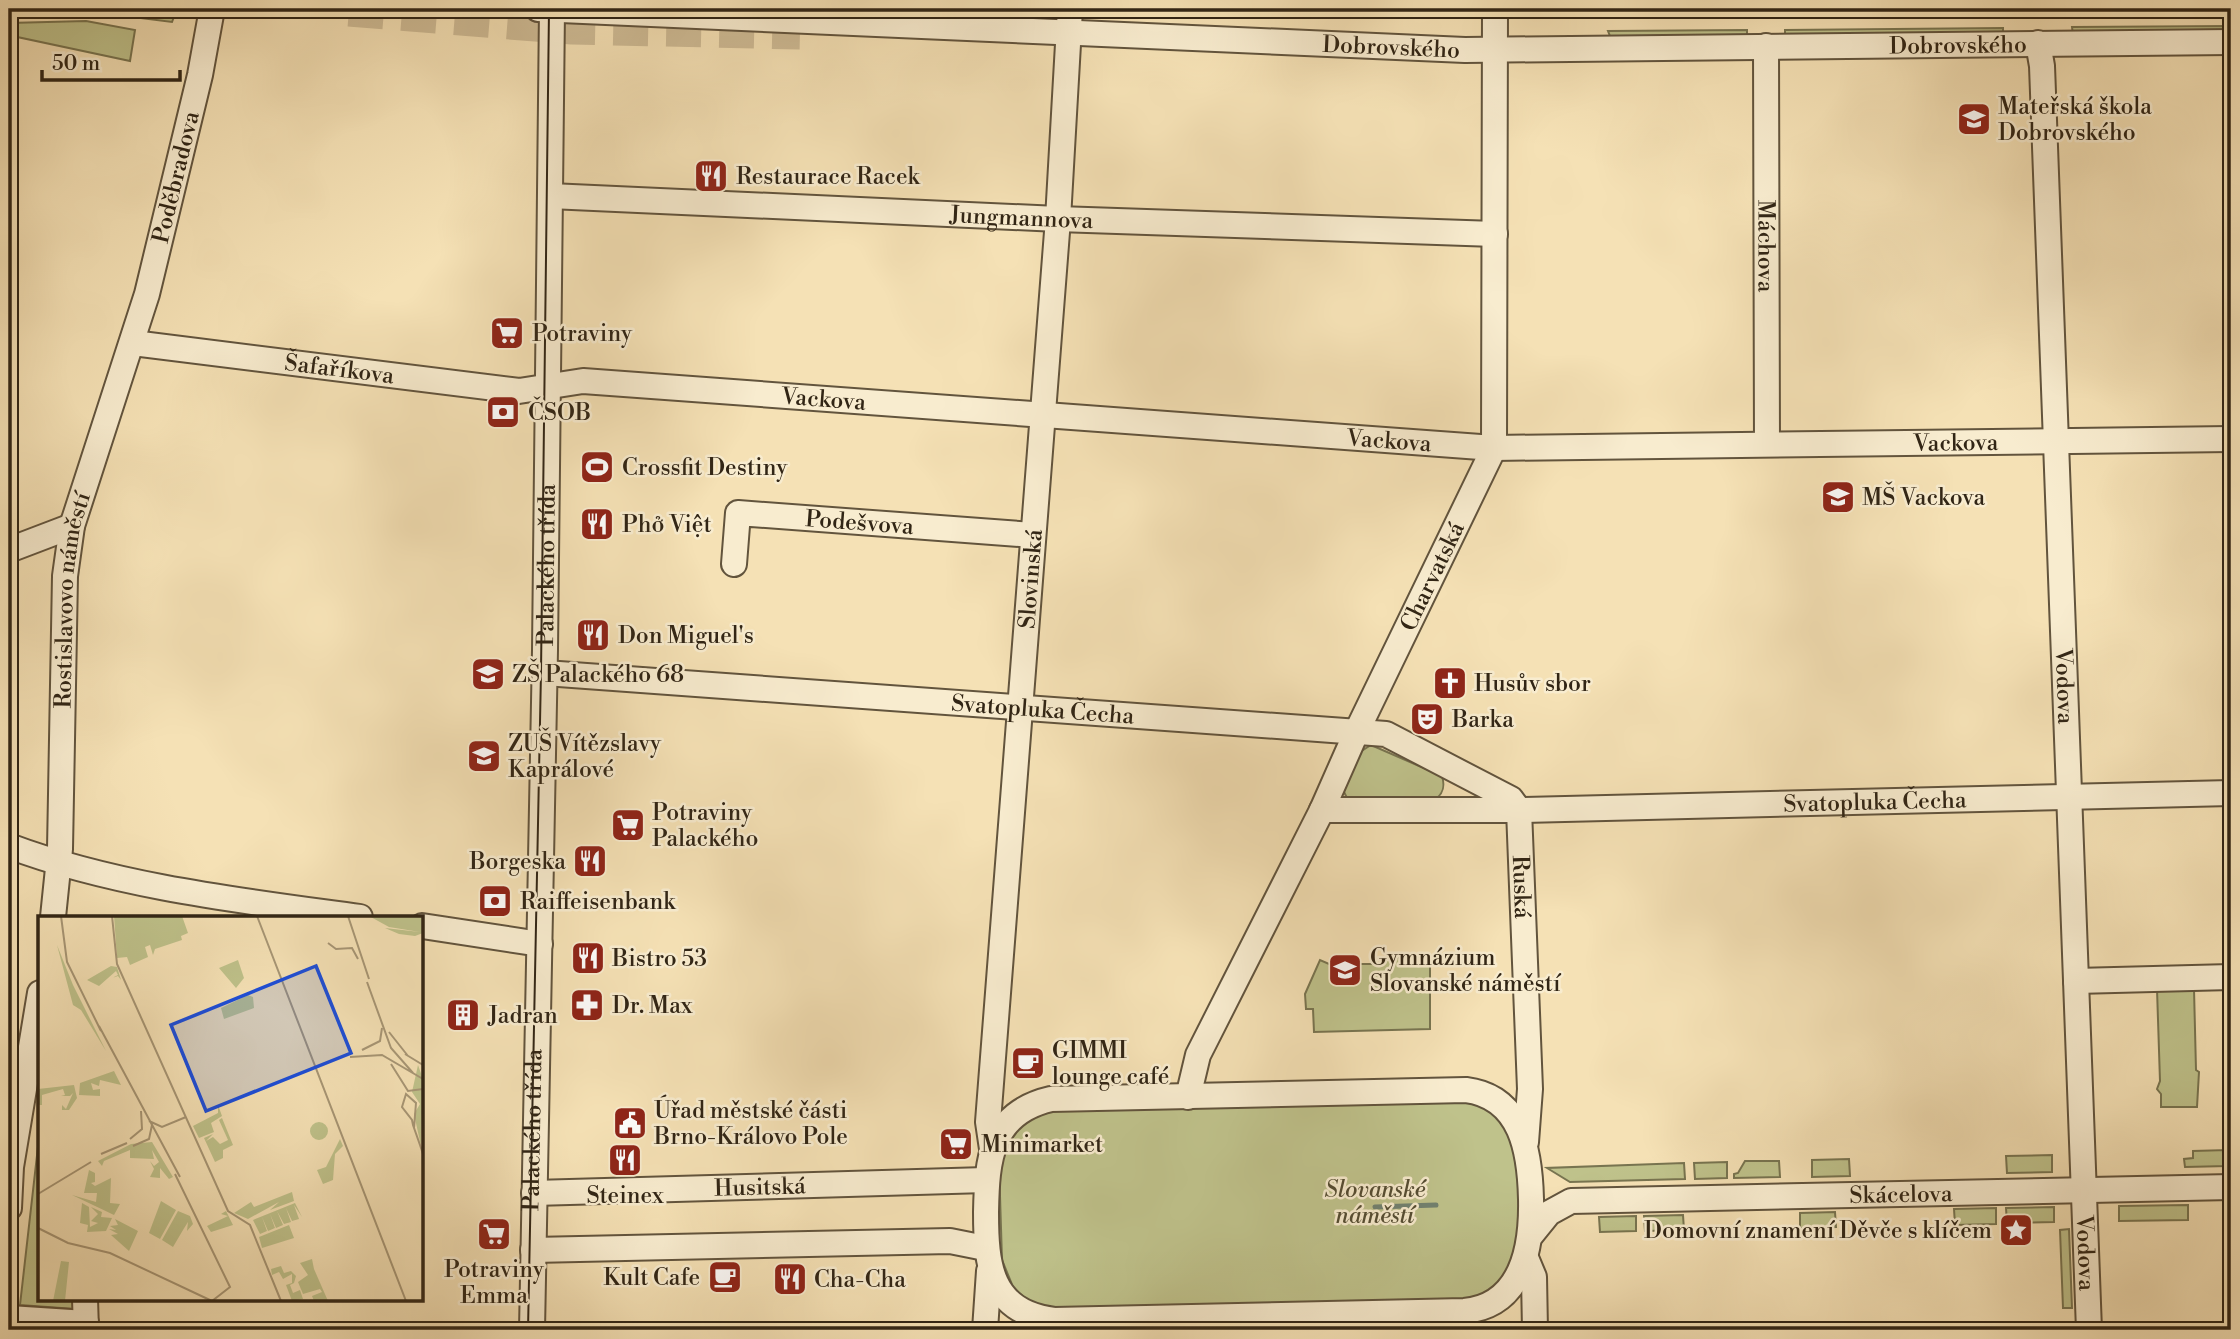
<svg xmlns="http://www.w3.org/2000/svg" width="2240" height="1339" font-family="'Libre Bodoni',serif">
	<rect width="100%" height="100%" fill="#f5e1b5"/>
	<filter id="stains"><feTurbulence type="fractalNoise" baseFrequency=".00286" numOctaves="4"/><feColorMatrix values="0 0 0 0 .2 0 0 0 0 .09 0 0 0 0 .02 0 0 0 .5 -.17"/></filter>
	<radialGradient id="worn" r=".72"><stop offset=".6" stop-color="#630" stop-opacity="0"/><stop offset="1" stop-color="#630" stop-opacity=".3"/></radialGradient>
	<!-- green -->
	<g fill="#bfc28b" stroke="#787450" stroke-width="2">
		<polygon points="95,9 177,9 172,22 101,13"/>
		<polygon points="86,21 135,30 130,61 17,37 9,60 9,23"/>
		<polygon points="2231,26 2231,34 2073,35 2072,27"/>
		<polygon points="2003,28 2003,35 1785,36 1785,30"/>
		<polygon points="1747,30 1747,36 1610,36 1608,31"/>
		<path d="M1371,745L1442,776C1445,786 1444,794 1434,800L1347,798L1342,788L1360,752Z"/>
		<polygon points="1430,957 1430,1029 1314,1032 1313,1009 1306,1009 1305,994 1320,960 1329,964 1382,964 1382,958"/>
		<polygon points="2157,989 2194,989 2196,1070 2199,1072 2197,1107 2161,1107 2161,1094 2157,1089 2160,1081"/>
		<polygon points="1464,1097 1498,1114 1521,1154 1521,1245 1506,1279 1474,1301 1056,1313 1031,1304 1013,1287 1002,1260 999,1164 1016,1130 1045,1110"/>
		<polygon points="40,1129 40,1299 75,1299 75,1309 20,1305"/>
		<polygon points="2227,1150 2223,1153 2227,1166 2185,1167 2184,1159 2193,1158 2193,1151"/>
		<polygon points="2052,1155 2052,1172 2007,1173 2006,1156"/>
		<polygon points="1849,1159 1850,1176 1812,1177 1812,1160"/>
		<polygon points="1745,1161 1779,1161 1780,1177 1734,1178 1734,1174 1738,1173"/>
		<polygon points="1727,1162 1727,1178 1695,1179 1694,1163"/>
		<polygon points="1684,1163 1685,1179 1570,1182 1547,1168"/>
		<polygon points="2188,1205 2188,1220 2119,1221 2119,1206"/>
		<polygon points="2054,1207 2054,1222 2007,1223 2006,1208"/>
		<polygon points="1996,1208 1996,1224 1955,1225 1954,1209"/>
		<polygon points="1835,1212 1836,1227 1800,1228 1800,1213"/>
		<polygon points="1683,1215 1684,1230 1645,1231 1644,1216"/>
		<polygon points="1636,1216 1636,1231 1600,1232 1599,1217"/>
		<polygon points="2069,1229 2072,1308 2063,1308 2060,1230"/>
	</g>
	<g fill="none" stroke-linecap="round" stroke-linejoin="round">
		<!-- stream -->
		<polyline stroke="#718170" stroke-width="5" points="1375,1207 1436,1205"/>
		<!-- highway-tunnel -->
		<polyline stroke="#cebb95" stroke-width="35" stroke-dasharray="35 18" stroke-linecap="butt" points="349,9 572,27 800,32"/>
		<!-- minor casing -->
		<g stroke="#62543d" stroke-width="28">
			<g id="minor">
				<path id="s1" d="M538,9L1465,50L2231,42"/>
				<path id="s2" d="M2038,43L2042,66L2089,1330"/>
				<path id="s3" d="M1766,46L1767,444"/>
				<path id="s4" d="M550,196L1058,219L1495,234"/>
				<path id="s5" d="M133,343L519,391L583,381L1494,448L2231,439"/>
				<polyline points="9,550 72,526"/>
				<path id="s6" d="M734,564L738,513L1033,535"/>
				<path id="s7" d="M545,673L1386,734L1511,799L1519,810"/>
				<path id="s8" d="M1322,810H1519L2231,793"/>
				<path id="s9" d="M1519,810L1530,1089L1526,1142"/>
				<path d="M9,846C118,887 244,901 360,917"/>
				<path id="s10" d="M53,917L60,849L65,576L72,526L147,294L200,75L212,9"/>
				<polyline points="422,926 540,944"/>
				<polyline points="2076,981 2231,977"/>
				<path d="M1466,1090C1522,1097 1530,1153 1531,1199C1532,1246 1523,1306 1464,1311L1054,1320C990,1312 986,1265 986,1212C987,1160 990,1113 1051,1099Z"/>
				<path id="s11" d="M1188,1097L1198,1055L1322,810L1356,733L1494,448L1495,9"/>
				<path id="s12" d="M992,1149L988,1122L1058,219L1070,9"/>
				<path id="s13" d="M534,1193L986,1180"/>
				<polyline points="9,1208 11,1167 40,993"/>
				<path id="s14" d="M1532,1234L1549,1213L1571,1201L2231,1187"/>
				<polyline points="533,1250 950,1241 985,1248"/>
				<polyline points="1526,1258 1534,1277 1535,1330"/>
				<polyline points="85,1299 86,1330"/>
				<polyline points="9,1318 86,1323"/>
				<path id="s15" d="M532,1330L545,650L552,9"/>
				<polyline points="985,1330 989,1271"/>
			</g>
		</g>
		<!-- minor -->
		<use href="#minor" stroke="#f8eccf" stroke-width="24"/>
		<!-- tram -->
		<path stroke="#312515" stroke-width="2" id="s16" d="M528,1330L541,672L549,9"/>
	</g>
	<!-- icons -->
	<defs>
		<g id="school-square" transform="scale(1.75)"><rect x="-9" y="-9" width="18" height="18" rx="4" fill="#8f2418" stroke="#f8eccf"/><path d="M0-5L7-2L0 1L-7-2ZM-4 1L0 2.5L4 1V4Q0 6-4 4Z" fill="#fff"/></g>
		<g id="restaurant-square" transform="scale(1.75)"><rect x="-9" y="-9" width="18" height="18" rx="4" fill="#8f2418" stroke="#f8eccf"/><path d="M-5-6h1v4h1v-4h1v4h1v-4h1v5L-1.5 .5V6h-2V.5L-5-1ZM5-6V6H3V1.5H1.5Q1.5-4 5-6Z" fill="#fff"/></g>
		<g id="supermarket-square" transform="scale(1.75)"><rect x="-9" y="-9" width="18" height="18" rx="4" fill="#8f2418" stroke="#f8eccf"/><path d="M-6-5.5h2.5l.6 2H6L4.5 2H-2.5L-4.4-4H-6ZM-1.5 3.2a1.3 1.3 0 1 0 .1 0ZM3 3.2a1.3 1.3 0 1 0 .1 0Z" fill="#fff"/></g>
		<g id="bank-square" transform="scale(1.75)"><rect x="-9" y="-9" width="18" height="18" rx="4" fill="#8f2418" stroke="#f8eccf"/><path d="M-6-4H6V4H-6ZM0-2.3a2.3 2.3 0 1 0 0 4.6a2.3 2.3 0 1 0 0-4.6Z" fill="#fff"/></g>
		<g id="stadium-square" transform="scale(1.75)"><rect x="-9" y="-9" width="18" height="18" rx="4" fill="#8f2418" stroke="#f8eccf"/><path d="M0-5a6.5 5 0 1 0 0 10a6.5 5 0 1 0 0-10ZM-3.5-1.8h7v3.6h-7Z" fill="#fff"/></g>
		<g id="church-square" transform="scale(1.75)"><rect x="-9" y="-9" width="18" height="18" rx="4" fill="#8f2418" stroke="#f8eccf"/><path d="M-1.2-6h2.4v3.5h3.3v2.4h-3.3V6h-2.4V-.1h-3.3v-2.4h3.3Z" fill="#fff"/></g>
		<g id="theatre-square" transform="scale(1.75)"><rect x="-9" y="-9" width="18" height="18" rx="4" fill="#8f2418" stroke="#f8eccf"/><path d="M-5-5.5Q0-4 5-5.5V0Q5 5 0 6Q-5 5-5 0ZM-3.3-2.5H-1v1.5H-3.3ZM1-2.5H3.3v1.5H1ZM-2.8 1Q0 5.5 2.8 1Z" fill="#fff"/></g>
		<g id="university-square" transform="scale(1.75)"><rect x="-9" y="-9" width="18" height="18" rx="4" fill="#8f2418" stroke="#f8eccf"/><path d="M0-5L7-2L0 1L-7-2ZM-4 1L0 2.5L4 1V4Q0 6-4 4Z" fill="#fff"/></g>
		<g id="pharmacy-square" transform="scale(1.75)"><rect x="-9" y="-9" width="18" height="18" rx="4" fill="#8f2418" stroke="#f8eccf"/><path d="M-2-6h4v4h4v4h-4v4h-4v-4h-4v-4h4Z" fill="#fff"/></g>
		<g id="building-square" transform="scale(1.75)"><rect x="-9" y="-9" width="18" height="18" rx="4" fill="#8f2418" stroke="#f8eccf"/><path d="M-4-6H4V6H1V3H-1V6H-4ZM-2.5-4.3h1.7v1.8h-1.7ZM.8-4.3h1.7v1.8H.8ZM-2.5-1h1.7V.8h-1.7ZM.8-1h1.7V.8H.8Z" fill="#fff"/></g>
		<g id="cafe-square" transform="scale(1.75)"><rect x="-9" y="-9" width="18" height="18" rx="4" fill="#8f2418" stroke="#f8eccf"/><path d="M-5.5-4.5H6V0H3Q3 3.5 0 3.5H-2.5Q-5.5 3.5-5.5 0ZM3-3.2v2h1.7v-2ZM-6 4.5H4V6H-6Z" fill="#fff"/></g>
		<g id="civic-square" transform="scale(1.75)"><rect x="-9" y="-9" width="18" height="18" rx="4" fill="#8f2418" stroke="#f8eccf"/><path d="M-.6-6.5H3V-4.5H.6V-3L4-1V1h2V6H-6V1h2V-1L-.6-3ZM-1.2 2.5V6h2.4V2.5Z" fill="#fff"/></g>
		<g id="sight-square" transform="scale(1.75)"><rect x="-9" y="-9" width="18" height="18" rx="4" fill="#8f2418" stroke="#f8eccf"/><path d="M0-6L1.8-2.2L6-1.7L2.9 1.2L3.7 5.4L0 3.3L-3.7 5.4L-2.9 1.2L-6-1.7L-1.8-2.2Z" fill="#fff"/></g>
	</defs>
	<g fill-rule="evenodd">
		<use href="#school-square" x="1974" y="119"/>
		<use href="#restaurant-square" x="711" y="176"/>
		<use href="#supermarket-square" x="507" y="333"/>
		<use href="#bank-square" x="503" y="412"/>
		<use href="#stadium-square" x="597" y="467"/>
		<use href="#school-square" x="1838" y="497"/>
		<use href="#restaurant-square" x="597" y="524"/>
		<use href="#restaurant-square" x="593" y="635"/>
		<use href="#school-square" x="488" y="674"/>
		<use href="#church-square" x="1450" y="683"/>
		<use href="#theatre-square" x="1427" y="719"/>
		<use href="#school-square" x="484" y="756"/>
		<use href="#supermarket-square" x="628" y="825"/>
		<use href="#restaurant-square" x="590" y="861"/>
		<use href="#bank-square" x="495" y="901"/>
		<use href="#restaurant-square" x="588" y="958"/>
		<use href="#university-square" x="1345" y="970"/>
		<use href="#pharmacy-square" x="587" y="1005"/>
		<use href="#building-square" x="463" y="1015"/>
		<use href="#cafe-square" x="1028" y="1063"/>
		<use href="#civic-square" x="630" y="1123"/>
		<use href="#supermarket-square" x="956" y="1144"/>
		<use href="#restaurant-square" x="625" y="1160"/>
		<use href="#sight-square" x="2016" y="1230"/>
		<use href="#supermarket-square" x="494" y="1234"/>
		<use href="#cafe-square" x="725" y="1277"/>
		<use href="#restaurant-square" x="790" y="1279"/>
	</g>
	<g text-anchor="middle" stroke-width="5" stroke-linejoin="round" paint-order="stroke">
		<!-- street labels -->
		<g font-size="23" fill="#312515" stroke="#f8eccf">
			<text dy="8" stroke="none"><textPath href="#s1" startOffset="1421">Dobrovského</textPath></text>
			<text dy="8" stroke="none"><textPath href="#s1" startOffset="854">Dobrovského</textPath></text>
			<text dy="8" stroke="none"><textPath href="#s10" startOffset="756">Poděbradova</textPath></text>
			<text dy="8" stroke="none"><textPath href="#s4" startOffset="472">Jungmannova</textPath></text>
			<text dy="8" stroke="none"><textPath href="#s3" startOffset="200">Máchova</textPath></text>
			<text dy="8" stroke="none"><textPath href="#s5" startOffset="208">Šafaříkova</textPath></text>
			<text dy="8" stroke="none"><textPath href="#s5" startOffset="695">Vackova</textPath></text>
			<text dy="8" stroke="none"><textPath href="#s5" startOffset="1262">Vackova</textPath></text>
			<text dy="8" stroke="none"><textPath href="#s5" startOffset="1829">Vackova</textPath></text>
			<text dy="8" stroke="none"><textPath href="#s6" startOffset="173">Podešvova</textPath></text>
			<text dy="8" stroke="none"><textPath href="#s15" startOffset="765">Palackého třída</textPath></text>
			<text dy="8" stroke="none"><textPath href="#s11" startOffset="576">Charvatská</textPath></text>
			<text dy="8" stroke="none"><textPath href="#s12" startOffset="572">Slovinská</textPath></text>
			<text dy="8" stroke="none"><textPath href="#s10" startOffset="318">Rostislavovo náměstí</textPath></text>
			<text dy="8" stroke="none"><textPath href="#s2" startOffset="644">Vodova</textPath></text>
			<text dy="8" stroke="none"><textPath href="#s7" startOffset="499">Svatopluka Čecha</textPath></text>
			<text dy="8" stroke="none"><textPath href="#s8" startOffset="553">Svatopluka Čecha</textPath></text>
			<text dy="8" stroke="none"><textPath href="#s9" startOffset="77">Ruská</textPath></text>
			<text dy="8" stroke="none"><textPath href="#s16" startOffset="200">Palackého třída</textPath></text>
			<text dy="8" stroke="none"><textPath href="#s13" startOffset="226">Husitská</textPath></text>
			<text dy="8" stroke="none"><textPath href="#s14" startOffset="382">Skácelova</textPath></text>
			<text dy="8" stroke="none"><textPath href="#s2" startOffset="1211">Vodova</textPath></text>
		</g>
		<!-- poi labels -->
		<g font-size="23" fill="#312515" stroke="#f8eccf" text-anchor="start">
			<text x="1998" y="114">Mateřská škola<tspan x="1998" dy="26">Dobrovského</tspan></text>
			<text x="736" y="184">Restaurace Racek</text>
			<text x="532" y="341">Potraviny</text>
			<text x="528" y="420">ČSOB</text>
			<text x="622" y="475">Crossfit Destiny</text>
			<text x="1862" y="505">MŠ Vackova</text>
			<text x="622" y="532">Phở Việt</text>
			<text x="618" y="643">Don Miguel's</text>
			<text x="512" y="682">ZŠ Palackého 68</text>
			<text x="1474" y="691">Husův sbor</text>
			<text x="1452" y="727">Barka</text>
			<text x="508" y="751">ZUŠ Vítězslavy<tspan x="508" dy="26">Kaprálové</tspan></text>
			<text x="652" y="820">Potraviny<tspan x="652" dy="26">Palackého</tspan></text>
			<text x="566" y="869" text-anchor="end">Borgeska</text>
			<text x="520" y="909">Raiffeisenbank</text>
			<text x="1370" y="965">Gymnázium<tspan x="1370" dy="26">Slovanské náměstí</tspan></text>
			<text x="612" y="966">Bistro 53</text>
			<text x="612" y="1013">Dr. Max</text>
			<text x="488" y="1023">Jadran</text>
			<text x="1052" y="1058">GIMMI<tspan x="1052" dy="26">lounge café</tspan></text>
			<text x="654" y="1118">Úřad městské části<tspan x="654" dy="26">Brno-Královo Pole</tspan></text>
			<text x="981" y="1152">Minimarket</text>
			<text x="625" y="1203" text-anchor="middle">Steinex</text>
			<text x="1992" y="1238" text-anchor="end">Domovní znamení Děvče s klíčem</text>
			<text x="494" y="1277" text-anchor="middle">Potraviny<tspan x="494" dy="26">Emma</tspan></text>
			<text x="700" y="1285" text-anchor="end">Kult Cafe</text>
			<text x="814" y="1287">Cha-Cha</text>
		</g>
		<!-- park labels -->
		<g font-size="23" font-style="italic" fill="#544c32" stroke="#f8eccf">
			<text x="1375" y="1197">Slovanské<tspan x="1375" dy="26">náměstí</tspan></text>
		</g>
	</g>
	<!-- overview -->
	<g transform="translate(38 916)">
		<rect width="385" height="385" fill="#f5e1b5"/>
		<path d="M76,0H144L150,17L143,20L144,24L117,33L115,39L112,29L107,31L110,41L92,49L89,41L79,42ZM331,0H385V17L377,20L361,18L347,12L382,16L351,11ZM19,29L35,69L68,135L43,94L35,89ZM200,44L206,62L198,72L181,52ZM73,50L79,51L83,64L80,60L74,62L80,59L78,55L61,70L49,64ZM210,79L215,81L216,92L186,103L183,92ZM380,149L385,163L383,230L376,198L382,188L374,176ZM76,155L83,169L62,164L61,170L53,167L55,174L62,173V180L41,179L42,167ZM36,169L39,182L31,194H24V189L28,193L35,177L32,180H23L27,179L25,173L4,179V189H0V173ZM180,189L184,200L173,207L176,216L161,222L155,210L180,197ZM184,202L195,229L185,234V242L177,246L166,222L175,218L168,225L175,221L182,228L190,224L181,204ZM272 215a9 9 0 1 1 18 0a9 9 0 1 1-18 0ZM302,223L305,230L297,238L295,264L285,268L279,254L288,251ZM114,226L135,261L131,263L122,252V262L112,261L116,253L112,245L116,250L121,246L114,234L116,243L92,242V234L66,245L64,250L60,245L93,228ZM51,254L57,257V266L53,267L57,270L73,262L72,287L82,288L76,299L34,279L58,286L59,277H46ZM254,276L256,285L232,294L241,286L210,303L196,297L213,286L216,291ZM123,285L138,294L122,323L111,317ZM44,287L51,291L52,311L60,307L53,305L60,298L53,291L64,296L63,301L74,302L68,315L49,316L50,309L42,307ZM257,287L264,301L256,289L261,303L254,305L248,292L253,306L246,308L239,295L245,309L238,312L232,298L237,312L230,315L224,301L229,315L222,318L215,304ZM140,295L152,300L155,308L149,315L150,306L145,314L134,308L145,314L135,331L124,324ZM188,295L195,309L173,316L169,310L190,300L183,298ZM77,303L100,315L91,335L73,319L80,318L71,313L78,314L72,310L80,309ZM251,309L256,322L224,332L221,321ZM274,343L276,353L290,385H276L274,380L284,376L282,373L265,378L260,366L270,359L262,347ZM23,345L31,346L27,385H15ZM243,350L246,357L253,355L258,360L256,367L252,369L255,377L262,374L265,383L254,385L248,369L254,367V358L245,363L241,356L234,359L233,353Z" fill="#bfc28b"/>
		<path fill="none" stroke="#a79675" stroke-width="2" d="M23,0L29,46L63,115M74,0L79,48L190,295L212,309L243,385M219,0L368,385M310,0L331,63M290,27L298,33L314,32L320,43M329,66L353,132L375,157M61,110L142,261M351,116L370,140M324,134L342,125L344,112M367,138L385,149M312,141L344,139L385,163M353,148L370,175L385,173M111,205L124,211L148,201M376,212L378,187L368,178L364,191L374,204L375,209L382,229L385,238M92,223L104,213L103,195M95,230L111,223L114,209M63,238L89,227M137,258L192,371L174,385M0,278L53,246M0,312L30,327L72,337L174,385"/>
		<path fill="#1d4ed8" fill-opacity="0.15" stroke="#1d4ed8" stroke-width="3.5" d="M278,50L313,137L168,195L133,109Z"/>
		<rect width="385" height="385" fill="none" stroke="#312515" stroke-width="3.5"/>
	</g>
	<!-- margin -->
	<rect width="2240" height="1339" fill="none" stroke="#f5e1b5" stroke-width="35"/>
	<rect x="10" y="10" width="2219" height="1318" fill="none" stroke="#312515" stroke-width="3.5"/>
	<rect x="18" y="18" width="2205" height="1304" fill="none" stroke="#312515" stroke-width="2"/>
	<!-- scale -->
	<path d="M42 70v10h138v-10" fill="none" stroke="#312515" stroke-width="3.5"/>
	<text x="52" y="70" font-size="21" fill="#312515" stroke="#f8eccf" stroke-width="5" paint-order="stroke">50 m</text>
	<rect width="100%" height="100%" filter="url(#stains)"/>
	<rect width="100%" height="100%" fill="url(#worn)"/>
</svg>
